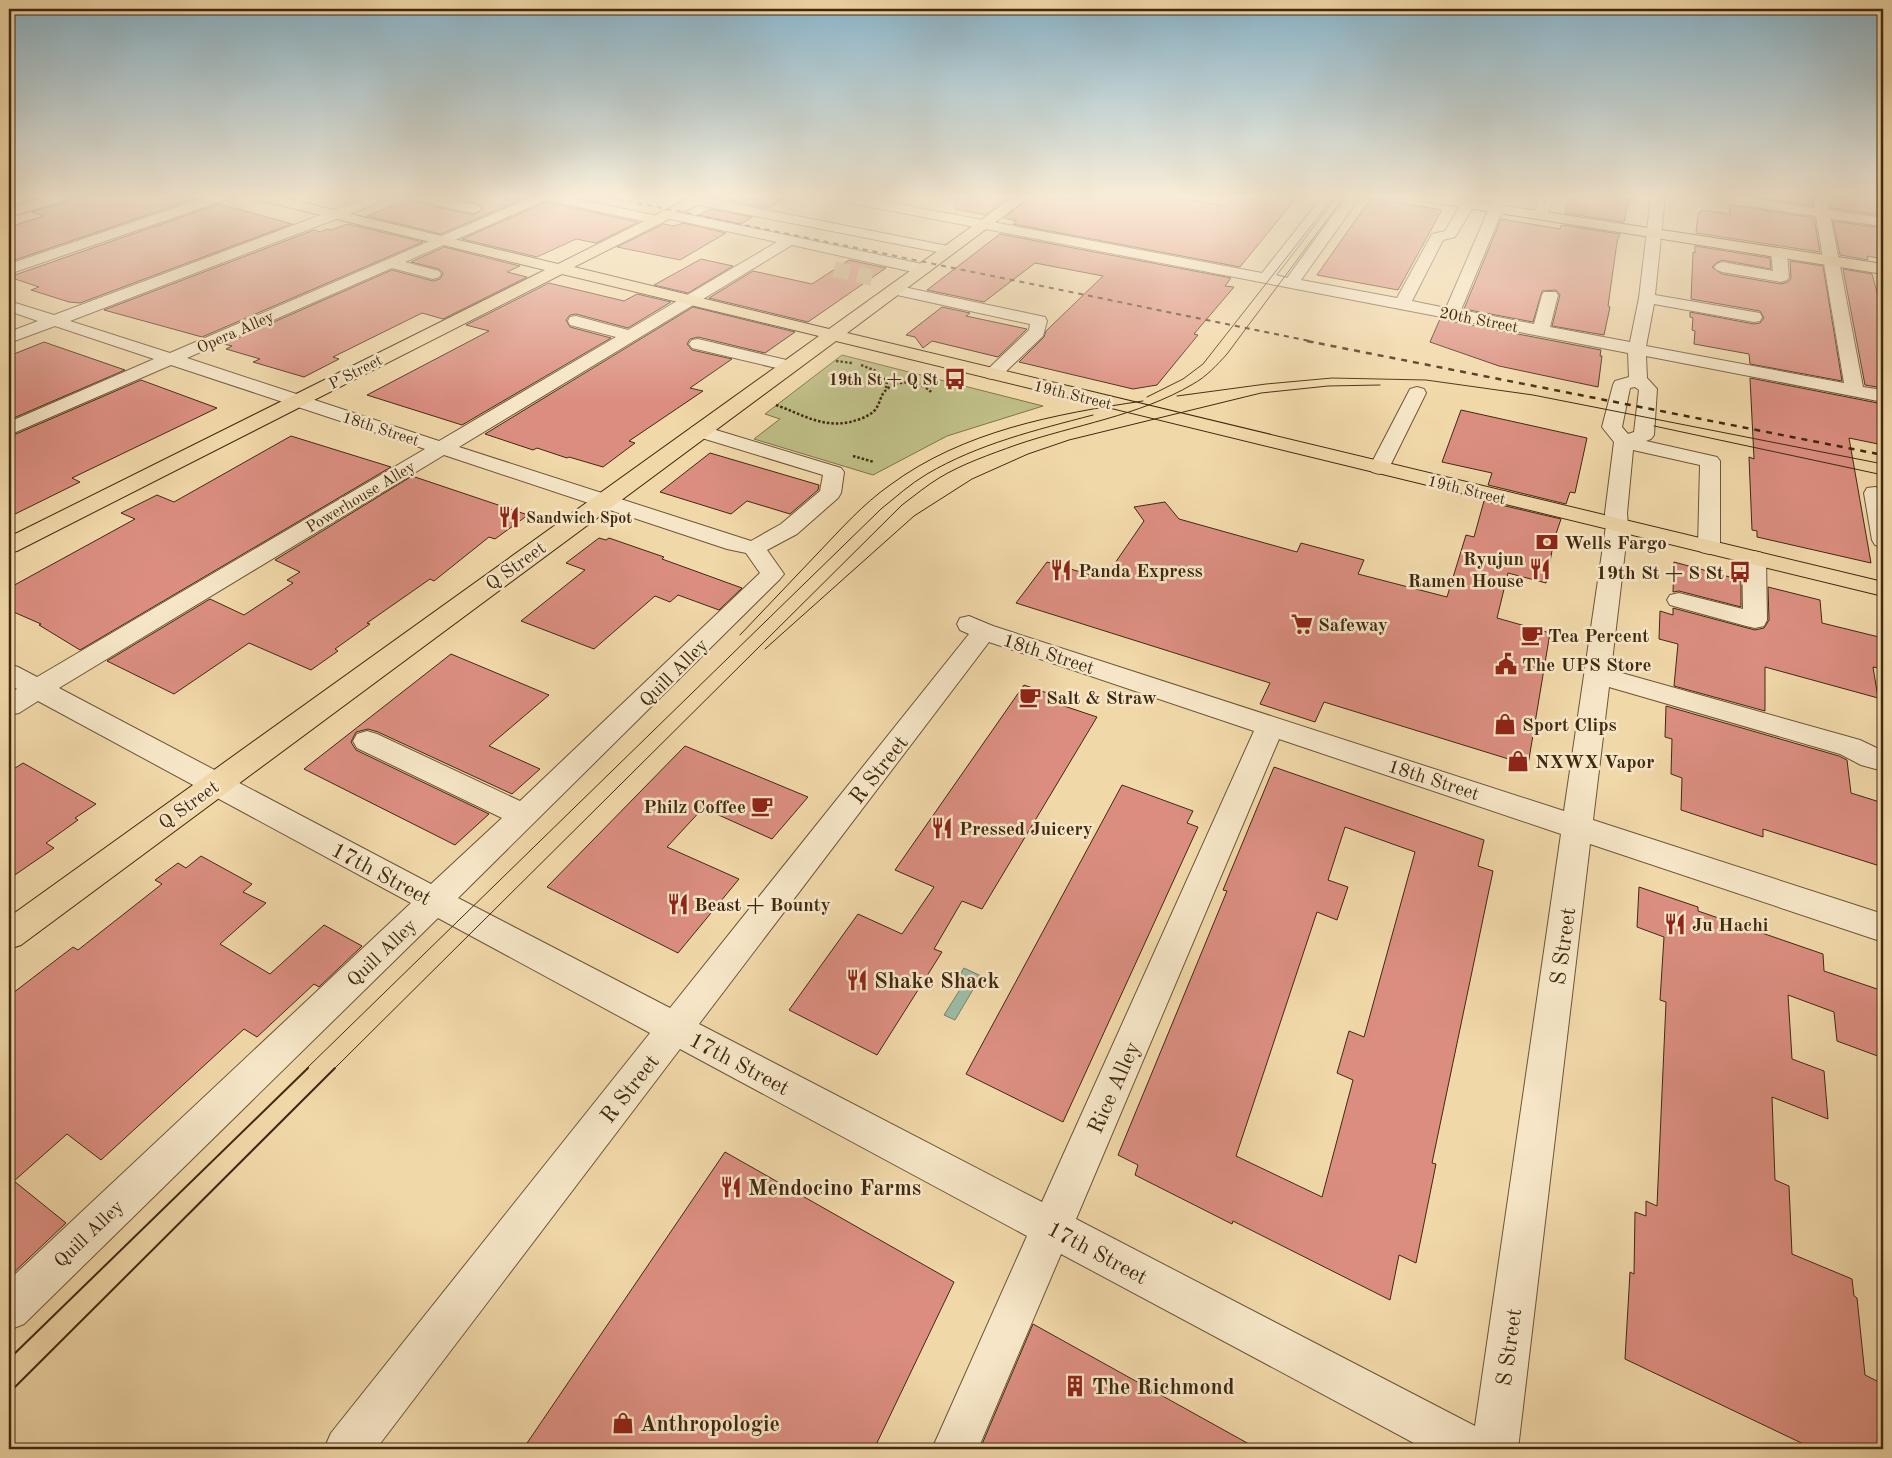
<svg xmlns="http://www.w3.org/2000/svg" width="1892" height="1458" font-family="'Old Standard TT',serif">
	<rect width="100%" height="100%" fill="#f1d8a9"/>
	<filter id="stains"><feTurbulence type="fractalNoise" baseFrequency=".004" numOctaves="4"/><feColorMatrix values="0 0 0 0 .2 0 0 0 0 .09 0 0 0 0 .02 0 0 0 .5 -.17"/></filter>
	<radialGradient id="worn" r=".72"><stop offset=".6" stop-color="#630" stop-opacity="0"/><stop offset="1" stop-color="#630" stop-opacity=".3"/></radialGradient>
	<!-- green -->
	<polygon fill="#bebd85" stroke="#7f734a" points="842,355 1043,406 947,436 873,475 754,439 780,419 765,414"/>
	<!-- water -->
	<polygon fill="#9bbaa5" stroke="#778069" points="964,968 981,976 955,1020 944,1015 966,980 959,976"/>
	<!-- building -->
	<g fill="#db8e80" stroke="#402910" fill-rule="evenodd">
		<polygon points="9,197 42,197 11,206 9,206"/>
		<polygon points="71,197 191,197 197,198 9,262 9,227 44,216 32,212 68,202"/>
		<polygon points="446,197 528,197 441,234 367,216 412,198 415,202 474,215 483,209 479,204"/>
		<polygon points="732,197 787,197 768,208 726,200"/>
		<polygon points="956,197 1010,197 985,215 955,209"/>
		<polygon points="1031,197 1173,197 1226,206 1234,197 1297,197 1240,267 1013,224 1017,221 1004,218"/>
		<polygon points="1570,197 1629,197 1624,222 1565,213"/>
		<polygon points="1752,197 1811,197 1813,206"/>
		<polygon points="1829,197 1883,197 1883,216 1831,208"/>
		<polygon points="1371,198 1442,210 1398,290 1317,275"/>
		<polygon points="546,202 638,222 596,243 576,239 537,257 462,239"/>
		<polygon points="219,204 292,224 80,303 69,302 31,290 39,287 9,277"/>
		<polygon points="1730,205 1814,218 1820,252 1696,233 1698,213 1701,213 1701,210 1730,214"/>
		<polygon points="710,209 752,217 741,224 699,215"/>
		<polygon points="1501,219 1560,229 1561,225 1620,234 1617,242 1608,306 1610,307 1604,335 1552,326 1560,295 1556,290 1542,291 1533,322 1464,309"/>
		<polygon points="1833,221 1883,228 1883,259 1867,256 1868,260 1840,255"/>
		<polygon points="683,223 726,233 680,260 617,247 664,224 674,226"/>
		<polygon points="348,224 423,242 202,337 104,310 314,230 321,232 327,229 331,230"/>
		<polygon points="1000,234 1231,278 1225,286 1234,287 1194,334 1198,335 1157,385 1133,389 1019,362 1044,337 1046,331 1103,276 1035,263 984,302 927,290"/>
		<polygon points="1695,246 1770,258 1771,269 1722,260 1716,263 1712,267 1722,274 1781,284 1788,282 1791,278 1790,261 1823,266 1842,381 1750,364 1749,354 1694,344 1695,331 1692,330 1693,318 1690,317 1690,312 1754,324 1760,323 1764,318 1760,311 1691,299 1693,252 1695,253"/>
		<polygon points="444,247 520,266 507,272 527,277 443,319 422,313 333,357 339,359 304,377 253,362 260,359 226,349 232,346 224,344 392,270 433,281 440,279 443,273 439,269 411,262"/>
		<polygon points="701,259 733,266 688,293 654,285"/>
		<polygon points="849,260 886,268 808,322 709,298 753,271 812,284"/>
		<polygon points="1843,269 1872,274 1883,314 1883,388 1865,385"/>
		<polygon points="549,283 624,301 637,294 671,302 628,328 576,314 570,315 566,320 570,327 611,338 462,425 367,395 489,331 466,325"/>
		<polygon points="693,307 795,332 765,353 698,337 690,339 687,344 692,350 732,359 690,388 703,391 629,441 635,443 603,467 569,457 567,458 537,448 533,450 485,434"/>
		<polygon points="942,307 970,313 966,316 1027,329 998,357 932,341 923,348 915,337 906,335"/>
		<polygon points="1440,319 1601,350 1600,356 1602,356 1598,387 1499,366 1430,342"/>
		<polygon points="44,342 125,370 9,420 9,356"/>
		<polygon points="1750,378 1883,404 1883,445 1849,438 1871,563 1757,537 1757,531 1752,530 1749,457 1754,459"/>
		<polygon points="141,380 217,408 72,478 80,482 9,517 9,437"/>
		<polygon points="1461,410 1587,438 1575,493 1570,492 1566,504 1488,485 1492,473 1442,462"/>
		<polygon points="291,436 391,467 80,650 39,625 41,624 9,610 9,588 135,519 121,513 157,495 174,502"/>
		<polygon points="710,453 819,485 818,490 790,514 747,501 731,514 660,492"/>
		<polygon points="412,476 528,515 495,539 489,537 434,581 430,579 367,623 370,624 335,649 338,651 311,670 249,643 174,694 107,661 210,599 244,615 293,583 287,580 300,572 275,560"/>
		<polygon points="1484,501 1561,519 1554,540 1546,583 1508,573 1497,618 1550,633 1528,765 1324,702 1315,722 1260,704 1270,683 1016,603 1047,562 1104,579 1144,521 1134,507 1165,502 1179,519 1297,552 1301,543 1364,560 1358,574 1447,597 1466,535 1474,537"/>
		<polygon points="599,538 606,540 609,538 664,557 662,559 742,588 719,610 678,595 670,602 655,596 594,649 521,621 585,570 566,563"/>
		<polygon points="1674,562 1741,580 1741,607 1679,591 1673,592"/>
		<polygon points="1768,587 1820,600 1822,623 1883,638 1883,669 1873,667 1878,698 1765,667 1765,711 1674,686 1678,644 1659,639 1660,611 1673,615 1673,608 1755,630 1764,628 1769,620"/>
		<polygon points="451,654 549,695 489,746 540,769 512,794 378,732 368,729 356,732 351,742 356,750 489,814 455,845 304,769"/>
		<polygon points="1024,685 1062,698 1058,704 1097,717 982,909 962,901 934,949 942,952 877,1055 789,1010 858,914 902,934 934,887 895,870"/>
		<polygon points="1666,706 1839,756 1847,760 1851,793 1883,803 1883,867 1763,829 1763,837 1681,810 1682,778 1671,774 1672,739 1665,737"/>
		<polygon points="685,746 808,797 772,839 703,808 667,847 739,879 678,953 547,887"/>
		<polygon points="23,763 96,804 75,818 78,820 46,843 54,848 9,879 9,772"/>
		<path d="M1274,767L1484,840L1478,866L1493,871L1432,1163L1436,1164L1416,1263L1399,1255L1390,1300L1233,1221L1232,1224L1135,1175L1138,1165L1118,1155L1227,891L1223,890ZM1345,827L1415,852L1364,1037L1349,1031L1337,1073L1353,1080L1322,1197L1236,1156L1317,912L1337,920L1348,887L1328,880Z"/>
		<polygon points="1122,785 1193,811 1187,823 1198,827 1063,1122 966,1074"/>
		<polygon points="201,856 252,884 243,892 266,903 220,944 270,974 324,925 362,946 319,987 314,984 257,1037 244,1029 101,1160 67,1134 14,1181 66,1223 9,1277 9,996 73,947 78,950 162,884 155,880 178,863 186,868"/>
		<polygon points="1639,887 1698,907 1698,911 1823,954 1824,971 1883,991 1883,1058 1837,1041 1834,1012 1788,995 1792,1059 1824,1071 1828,1119 1772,1097 1775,1180 1789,1186 1792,1254 1852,1279 1854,1296 1857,1298 1865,1375 1883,1384 1883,1449 1814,1449 1625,1359 1630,1272 1634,1274 1635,1212 1646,1216 1646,1201 1657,1206 1666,1002 1660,1000 1664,937 1637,927"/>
		<polygon points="725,1152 954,1282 874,1449 523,1449"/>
		<polygon points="1033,1324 1258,1449 980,1449"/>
	</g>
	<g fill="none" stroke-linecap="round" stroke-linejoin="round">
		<!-- minor-tunnel -->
		<polyline stroke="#ceb58a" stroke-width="16" stroke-dasharray="16 8" stroke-linecap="butt" points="834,269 872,278"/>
		<!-- minor casing -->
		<g stroke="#6c5536" stroke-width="2">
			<g id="minor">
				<polygon points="207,197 227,197 225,200 9,274 9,264"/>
				<path d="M369,197H388L386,200L70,321L170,353L532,197H567L662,217L664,220L662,223L657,224L546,200L405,262L439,271L441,274L439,277L433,279L392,268L187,358L439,441L616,337L570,325L568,321L570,317L576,316L628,330L777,242L662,217L660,214L662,211L667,210L922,264L927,266L930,269L927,272L922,274L792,245L459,447L751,541L781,524L820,491L823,475L692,435L689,431L692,427L699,425L706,427L841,468L844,472L841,493L838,498L797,534L767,550L784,574L780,579L458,898L670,1008L969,634L960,630L957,624L960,618L969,616L993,626L1564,811L1606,526L1605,513L1614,442L1602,427L1613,385L1615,381L1629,377L1628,353L840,201L835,200L833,197H861L1262,273L1322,197H1336L1276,275L1287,278L1346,197H1360L1301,280L1397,298L1432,234L1445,231L1463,201L1468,200L1475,204L1455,237L1443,240L1412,301L1446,308L1494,197H1508L1461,310L1534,324L1542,295L1544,292H1556L1558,295L1550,327L1630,342L1639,298L1651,197H1665L1655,295L1754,312L1760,313L1762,317L1760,321L1754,322L1654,304L1646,346L1844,383L1816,216L1713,201L1706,197H1740L1815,208L1813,197H1827L1829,210L1883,218V226L1831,219L1863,387L1883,390V402L1646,356L1647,378L1657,389L1654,435L1651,439L1646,441L1717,457L1720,461V547L1717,552L1709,554L1701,552L1698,547L1700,465L1633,450L1627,513L1628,526L1611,670L1860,740L1883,751V771L1861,765L1840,754L1609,687L1593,820L1883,914V942L1590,844L1518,1449H1425L1061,1254L978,1449H932L1027,1236L680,1049L376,1449H324L331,1433L650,1033L438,918L24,1324L9,1330V1280L411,903L38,701L19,713L9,715V694L17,689L9,684V664L18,667L37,677L425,449L171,365L9,435V422L154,359L55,326L9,343V332L38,321L9,311V301L54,315ZM1635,387L1639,390L1634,432L1628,434L1622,427L1630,388ZM444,455L727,549L746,553L760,573L520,801L377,734L367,731L357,734L353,741L357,748L502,818L431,884L59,688ZM989,642L1254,731L1042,1202L699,1024ZM1279,739L1561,834L1475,1426L1076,1219Z"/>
				<polygon points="413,197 438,197 479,206 481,209 474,213 415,200"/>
				<polygon points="690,197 700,197 948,246 953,247 955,250 953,253 948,254 695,204 690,203 688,200"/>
				<polygon points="1540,197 1554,197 1547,216 1540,220 1533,216"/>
				<polygon points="1779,248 1784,250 1787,253 1789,277 1787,280 1781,282 1722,272 1717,270 1714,267 1717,264 1722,262 1773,271 1771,253 1774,250"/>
				<polygon points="894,285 1045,317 1047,321 1043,336 999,378 993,379 987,378 984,374 987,370 1029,330 1030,324 888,293 886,290 888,287"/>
				<polygon points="698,339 795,362 798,366 795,370 789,371 692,348 689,344 692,340"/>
				<polygon points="1417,387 1424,389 1426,393 1389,468 1386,472 1379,474 1372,472 1369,468 1408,393 1410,389"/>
				<polygon points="1875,487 1883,489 1883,547 1875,545 1872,540 1864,493 1867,488"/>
				<polygon points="1754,551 1762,553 1766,558 1767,620 1764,626 1755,628 1746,626 1670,605 1667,600 1670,595 1679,593 1743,609 1742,558 1746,553"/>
			</g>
		</g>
		<!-- major casing -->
		<g stroke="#402910" stroke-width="2">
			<g id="major">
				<polygon points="48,197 69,197 67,200 9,217 9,209"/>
				<polygon points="257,197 280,197 558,264 692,197 709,197 707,200 574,267 829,329 1013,197 1029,197 847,333 1883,582 1883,596 836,341 21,945 9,949 9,917 819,336 562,274 17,551 9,553 9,537 545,270 259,200"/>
				<polygon points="1416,197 1448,197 1883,264 1883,274 1423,201"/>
			</g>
		</g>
		<!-- path-far1 -->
		<polyline stroke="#402910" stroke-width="2" stroke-dasharray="2 1" stroke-linecap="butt" points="1388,197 1401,199"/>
		<!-- path -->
		<g stroke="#402910" stroke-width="2.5" stroke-dasharray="2.5 2" stroke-linecap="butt">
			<polyline points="836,361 852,363"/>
			<polyline points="861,365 876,371 887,381 886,388"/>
			<path d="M776,405C801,414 822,428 850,422C858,420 868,417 874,411C880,405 880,396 885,391C896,378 921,381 931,392"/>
			<polyline points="853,456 874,462"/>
		</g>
		<!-- minor -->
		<use href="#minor" fill="#f6e6c7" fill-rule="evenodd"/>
		<!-- major -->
		<use href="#major" fill="#f1d8a9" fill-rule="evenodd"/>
		<!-- tram-far1 -->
		<g stroke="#402910" stroke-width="1">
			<polyline points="1177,396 1266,384 1332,378 1426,380 1533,395 1883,464"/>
			<polyline points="1147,397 1183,379 1203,364 1334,197"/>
			<polyline points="1654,426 1883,475"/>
			<path d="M740,635C766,608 792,580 818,553C841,529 863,504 890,485C963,431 1055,414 1143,401"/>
			<polyline points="765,649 914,516 972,479 1028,454 1069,440 1261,393 1328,386 1380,385"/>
			<path d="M306,1069L881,509C896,497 910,484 927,474C978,444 1036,430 1093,415"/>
			<path d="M334,1069L902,505C914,496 926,486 939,478C962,464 991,454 1016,445C1074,425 1139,416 1193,384C1206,377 1217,365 1227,354L1344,197"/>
		</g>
		<!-- tram -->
		<g stroke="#402910" stroke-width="2">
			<polyline points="9,1359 308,1068"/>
			<polyline points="9,1393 335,1068"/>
		</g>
		<!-- rail-far1 -->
		<polyline stroke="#402910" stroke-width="2" stroke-dasharray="5 5" stroke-linecap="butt" points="608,197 1314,342"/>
		<!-- rail -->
		<polyline stroke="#402910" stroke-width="2.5" stroke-dasharray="6 6" stroke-linecap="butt" points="1307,341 1883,455"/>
	</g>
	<!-- sky -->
	<linearGradient id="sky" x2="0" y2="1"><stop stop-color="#89b6cd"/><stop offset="0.49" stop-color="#f9edd8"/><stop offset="1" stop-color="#f9edd8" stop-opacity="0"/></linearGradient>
	<rect width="1892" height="401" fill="url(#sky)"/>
	<!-- icons -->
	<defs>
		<g id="bus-bare" transform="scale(1.725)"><path d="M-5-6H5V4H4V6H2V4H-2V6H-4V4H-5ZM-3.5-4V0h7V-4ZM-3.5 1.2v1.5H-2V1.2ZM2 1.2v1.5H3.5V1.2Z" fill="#8f2418" stroke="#f6e6c7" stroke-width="2.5" paint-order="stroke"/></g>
		<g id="restaurant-bare" transform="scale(1.725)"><path d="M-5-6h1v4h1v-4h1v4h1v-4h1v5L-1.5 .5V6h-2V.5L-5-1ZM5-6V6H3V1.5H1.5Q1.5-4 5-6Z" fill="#8f2418" stroke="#f6e6c7" stroke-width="2.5" paint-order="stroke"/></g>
		<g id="bank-bare" transform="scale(1.725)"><path d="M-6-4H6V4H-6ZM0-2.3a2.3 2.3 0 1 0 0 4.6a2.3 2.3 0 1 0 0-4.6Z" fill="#8f2418" stroke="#f6e6c7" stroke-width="2.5" paint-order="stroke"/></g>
		<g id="supermarket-bare" transform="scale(1.725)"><path d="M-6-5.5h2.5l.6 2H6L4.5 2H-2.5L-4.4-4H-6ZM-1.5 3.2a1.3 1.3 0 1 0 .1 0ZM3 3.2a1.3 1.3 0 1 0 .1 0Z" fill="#8f2418" stroke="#f6e6c7" stroke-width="2.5" paint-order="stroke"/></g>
		<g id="cafe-bare" transform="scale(1.725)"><path d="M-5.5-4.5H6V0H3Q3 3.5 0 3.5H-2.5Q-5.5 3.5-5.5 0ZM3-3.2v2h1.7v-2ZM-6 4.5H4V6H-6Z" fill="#8f2418" stroke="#f6e6c7" stroke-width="2.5" paint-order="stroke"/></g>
		<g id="civic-bare" transform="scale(1.725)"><path d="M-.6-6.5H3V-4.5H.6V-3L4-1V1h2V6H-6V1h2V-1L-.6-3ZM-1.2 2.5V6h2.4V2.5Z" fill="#8f2418" stroke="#f6e6c7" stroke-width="2.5" paint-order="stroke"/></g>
		<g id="shop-bare" transform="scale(1.725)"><path d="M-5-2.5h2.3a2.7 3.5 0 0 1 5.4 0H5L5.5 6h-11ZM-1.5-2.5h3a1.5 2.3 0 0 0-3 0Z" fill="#8f2418" stroke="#f6e6c7" stroke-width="2.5" paint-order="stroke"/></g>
		<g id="building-bare" transform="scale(1.725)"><path d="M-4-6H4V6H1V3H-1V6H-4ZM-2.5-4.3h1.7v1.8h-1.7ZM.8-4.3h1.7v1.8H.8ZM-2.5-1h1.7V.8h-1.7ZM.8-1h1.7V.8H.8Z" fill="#8f2418" stroke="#f6e6c7" stroke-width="2.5" paint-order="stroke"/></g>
	</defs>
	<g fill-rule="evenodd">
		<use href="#bus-bare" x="955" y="379"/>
		<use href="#restaurant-bare" x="509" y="517"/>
		<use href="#bank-bare" x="1547" y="542"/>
		<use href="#restaurant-bare" x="1540" y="569"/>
		<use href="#restaurant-bare" x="1061" y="570"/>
		<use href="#bus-bare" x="1740" y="572"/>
		<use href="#supermarket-bare" x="1302" y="624"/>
		<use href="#cafe-bare" x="1532" y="635"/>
		<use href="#civic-bare" x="1506" y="664"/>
		<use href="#cafe-bare" x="1030" y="697"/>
		<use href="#shop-bare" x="1505" y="724"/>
		<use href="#shop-bare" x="1518" y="761"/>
		<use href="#cafe-bare" x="762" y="806"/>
		<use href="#restaurant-bare" x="942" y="828"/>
		<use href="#restaurant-bare" x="678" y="904"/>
		<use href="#restaurant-bare" x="1675" y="924"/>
		<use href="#restaurant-bare" x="857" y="980"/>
		<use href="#restaurant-bare" x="731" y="1187"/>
		<use href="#building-bare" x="1075" y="1386"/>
		<use href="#shop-bare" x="623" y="1423"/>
	</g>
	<g text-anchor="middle" stroke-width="5" stroke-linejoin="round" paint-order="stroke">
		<!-- far-street labels -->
		<g font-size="16" fill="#402910" stroke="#f6e6c7">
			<text transform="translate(1479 319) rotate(11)" y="6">20th Street</text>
			<text transform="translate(235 331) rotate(-24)" y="6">Opera Alley</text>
			<text transform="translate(355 371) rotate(-27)" y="6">P Street</text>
			<text transform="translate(1073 394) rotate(14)" y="6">19th Street</text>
			<text transform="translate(381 428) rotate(18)" y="6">18th Street</text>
			<text transform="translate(1467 489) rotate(14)" y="6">19th Street</text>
			<text transform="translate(360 496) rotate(-31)" y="6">Powerhouse Alley</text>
		</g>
		<!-- far-poi labels -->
		<g font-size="16" font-weight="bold" fill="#402910" stroke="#f6e6c7" text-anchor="end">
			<text x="938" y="385">19th St + Q St</text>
			<text x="526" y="523" text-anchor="start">Sandwich Spot</text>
		</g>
		<!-- poi labels -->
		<g font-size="19" font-weight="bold" fill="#402910" stroke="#f6e6c7" text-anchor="start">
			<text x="1564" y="549">Wells Fargo</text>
			<text x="1524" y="565" text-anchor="end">Ryujun<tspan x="1524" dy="22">Ramen House</tspan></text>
			<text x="1078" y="577">Panda Express</text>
			<text x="1724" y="579" text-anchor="end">19th St + S St</text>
			<text x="1318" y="631">Safeway</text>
			<text x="1548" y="642">Tea Percent</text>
			<text x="1522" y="671">The UPS Store</text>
			<text x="1046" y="704">Salt &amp; Straw</text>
			<text x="1522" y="731">Sport Clips</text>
			<text x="1535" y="768">NXWX Vapor</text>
			<text x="746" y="813" text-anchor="end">Philz Coffee</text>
			<text x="959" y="835">Pressed Juicery</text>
			<text x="694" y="911">Beast + Bounty</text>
			<text x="1692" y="931">Ju Hachi</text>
		</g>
		<!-- street labels -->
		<g font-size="19" fill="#402910" stroke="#f6e6c7">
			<text transform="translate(515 565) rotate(-36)" y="7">Q Street</text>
			<text transform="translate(1049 653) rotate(18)" y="7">18th Street</text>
			<text transform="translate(673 672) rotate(-45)" y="7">Quill Alley</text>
			<text transform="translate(1434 779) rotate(18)" y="7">18th Street</text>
			<text transform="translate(188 804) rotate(-36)" y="7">Q Street</text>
			<text transform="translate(381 952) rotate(-44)" y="7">Quill Alley</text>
			<text transform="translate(88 1233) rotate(-44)" y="7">Quill Alley</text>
		</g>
		<!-- near-street labels -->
		<g font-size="22" fill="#402910" stroke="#f6e6c7">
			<text transform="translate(878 769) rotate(-52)" y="8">R Street</text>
			<text transform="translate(382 873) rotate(28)" y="8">17th Street</text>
			<text transform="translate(1562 946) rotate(-82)" y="8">S Street</text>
			<text transform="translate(740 1063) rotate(28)" y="8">17th Street</text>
			<text transform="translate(1113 1087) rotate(-66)" y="8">Rice Alley</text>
			<text transform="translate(629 1088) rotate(-52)" y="8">R Street</text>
			<text transform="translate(1098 1252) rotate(28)" y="8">17th Street</text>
			<text transform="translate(1508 1347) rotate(-82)" y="8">S Street</text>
		</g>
		<!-- near-poi labels -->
		<g font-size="22" font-weight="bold" fill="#402910" stroke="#f6e6c7" text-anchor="start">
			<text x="874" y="988">Shake Shack</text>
			<text x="748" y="1195">Mendocino Farms</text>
			<text x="1092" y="1394">The Richmond</text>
			<text x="640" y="1431">Anthropologie</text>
		</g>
	</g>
	<!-- margin -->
	<rect width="1892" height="1458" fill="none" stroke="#f1d8a9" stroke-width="30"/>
	<rect x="10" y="10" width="1872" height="1438" fill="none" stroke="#402910" stroke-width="2.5"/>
	<rect x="15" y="15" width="1862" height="1428" fill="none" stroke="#402910"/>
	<rect width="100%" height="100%" filter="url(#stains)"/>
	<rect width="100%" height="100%" fill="url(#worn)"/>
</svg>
